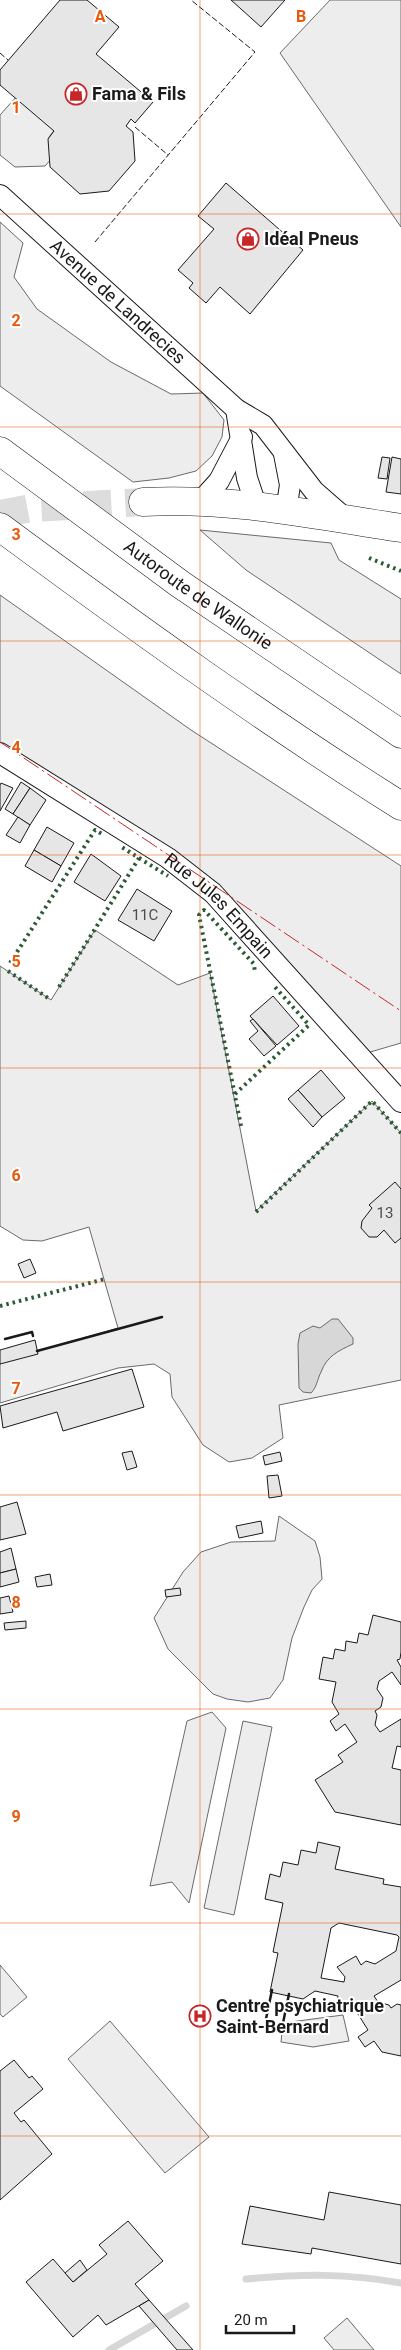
<svg xmlns="http://www.w3.org/2000/svg" width="401" height="2350" font-family="Roboto,sans-serif">
	<rect width="100%" height="100%" fill="#fff"/>
	<!-- built -->
	<g fill="#ededed" stroke="#6a6a6a">
		<polygon points="330,0 401,0 401,227 280,53"/>
		<polygon points="17,96 56,128 49,137 52,158 45,166 15,167 0,155 0,115"/>
		<polygon points="0,222 23,243 14,277 37,309 111,362 171,394 203,393 224,420 222,437 212,456 196,471 169,478 133,482 0,386"/>
		<polygon points="200,530 331,543 339,560 401,599 401,674 246,570"/>
		<polygon points="0,595 191,730 401,866 401,1043 360,1055 213,893 0,753"/>
		<polygon points="95,930 178,985 210,973 256,1211 372,1101 401,1133 401,1380 279,1405 283,1438 252,1458 229,1462 203,1445 172,1397 170,1374 154,1364 118,1368 0,1403 0,1362 118,1328 89,1227 42,1241 23,1240 0,1226 0,966 51,1000"/>
		<polygon points="279,1516 315,1541 320,1557 322,1579 312,1590 304,1607 292,1638 283,1680 270,1698 248,1702 227,1699 213,1694 168,1649 154,1618 183,1572 201,1552 231,1542 275,1541"/>
		<polygon points="212,1712 226,1728 189,1903 172,1882 150,1886 187,1721"/>
		<polygon points="243,1721 272,1727 234,1915 204,1908"/>
		<polygon points="0,1965 27,1997 3,2017 0,2014"/>
		<polygon points="343,2015 349,2041 313,2047 281,2042 283,2023"/>
		<polygon points="110,2021 209,2137 165,2173 68,2059"/>
		<polygon points="347,2318 374,2350 334,2350 324,2338"/>
	</g>
	<!-- water -->
	<path fill="#d7d7d7" stroke="#6a6a6a" d="M332,1319H338L353,1338V1344C338,1351 327,1356 321,1372C317,1380 317,1387 311,1393L303,1392L299,1388L298,1344L300,1333L313,1326L320,1328Z"/>
	<g fill="none" stroke-linecap="round" stroke-linejoin="round">
		<!-- stream -->
		<g stroke="#d7d7d7" stroke-width="7">
			<path d="M246,2279C301,2274 346,2273 401,2283"/>
			<polyline points="109,2350 186,2306"/>
		</g>
	</g>
	<!-- building -->
	<g fill="#e6e6e6" stroke="#1a1a1a" fill-rule="evenodd">
		<polygon points="60,0 87,0 119,27 96,54 153,102 135,123 131,119 126,126 133,132 135,161 109,191 80,194 50,167 48,139 54,131 0,85 0,70"/>
		<polygon points="231,0 285,0 261,27"/>
		<polygon points="226,183 303,250 250,314 220,287 206,303 189,288 193,283 178,270 214,229 198,216"/>
		<polygon points="382,457 390,458 387,479 378,478"/>
		<polygon points="392,457 401,459 401,494 386,492"/>
		<polygon points="21,782 30,788 13,814 5,809"/>
		<polygon points="1,783 13,788 0,811 0,785"/>
		<polygon points="30,788 46,800 30,825 13,814"/>
		<polygon points="18,817 30,825 20,843 6,835"/>
		<polygon points="47,827 74,843 61,866 34,850"/>
		<polygon points="34,850 61,866 52,882 25,866"/>
		<polygon points="91,854 121,876 105,901 74,882"/>
		<polygon points="137,889 172,911 154,941 118,920"/>
		<polygon points="273,996 299,1026 277,1045 250,1016"/>
		<polygon points="253,1019 276,1046 264,1056 249,1039 258,1031 250,1021"/>
		<polygon points="321,1070 345,1098 322,1117 298,1090"/>
		<polygon points="298,1090 322,1117 313,1127 288,1099"/>
		<polygon points="395,1182 401,1189 401,1238 395,1243 384,1230 377,1237 369,1237 361,1228 362,1221 372,1208 369,1205"/>
		<polygon points="30,1259 36,1273 24,1278 18,1264"/>
		<polygon points="35,1340 38,1354 0,1364 0,1350"/>
		<polygon points="132,1369 144,1407 63,1431 57,1412 3,1428 0,1406"/>
		<polygon points="132,1451 137,1467 127,1470 122,1453"/>
		<polygon points="280,1452 282,1461 265,1465 263,1456"/>
		<polygon points="278,1475 282,1496 269,1498 267,1476"/>
		<polygon points="17,1502 26,1534 0,1540 0,1507"/>
		<polygon points="261,1521 263,1533 239,1538 236,1526"/>
		<polygon points="11,1548 16,1569 0,1573 0,1552"/>
		<polygon points="16,1569 19,1582 0,1587 0,1573"/>
		<polygon points="50,1574 52,1585 37,1587 35,1577"/>
		<polygon points="180,1588 181,1595 166,1597 165,1590"/>
		<polygon points="9,1596 13,1612 0,1614 0,1598"/>
		<polygon points="373,1615 401,1622 401,1652 400,1659 397,1660 401,1667 401,1685 392,1672 379,1681 377,1689 383,1698 381,1707 375,1711 377,1715 375,1725 380,1732 401,1719 401,1747 397,1746 392,1768 401,1770 401,1825 335,1812 315,1780 343,1762 338,1755 357,1742 345,1724 336,1731 330,1721 339,1714 332,1702 336,1682 319,1679 323,1657 333,1659 335,1649 345,1651 346,1641 357,1643 359,1633 368,1635"/>
		<polygon points="26,1621 26,1628 5,1630 4,1623"/>
		<path d="M318,1842L340,1847L335,1869L384,1879L383,1884L401,1887V1980L374,1996L378,2002L389,2005L391,2008L397,2004L401,2005V2056L382,2052L374,2041L365,2047L358,2037L368,2030L356,2011L335,2007L338,1996L315,1991L303,1999L270,1992L278,1953L273,1952L283,1903L265,1899L270,1874L280,1877L283,1862L298,1865L301,1850L316,1853ZM339,1923L397,1935L399,1937L396,1951L375,1964L366,1961L361,1965L356,1956L337,1967L345,1977L344,1982L321,1978L331,1928Z"/>
		<polygon points="14,2060 29,2078 32,2076 43,2089 14,2113 21,2122 24,2120 52,2154 0,2200 0,2071"/>
		<polygon points="329,2192 401,2205 401,2264 312,2248 311,2254 242,2244 250,2206 324,2220"/>
		<polygon points="128,2221 163,2261 135,2284 149,2300 106,2325 98,2315 73,2337 26,2282 53,2259 73,2282 107,2254 99,2245"/>
		<polygon points="80,2260 87,2270 73,2282 65,2273"/>
		<polygon points="149,2300 193,2350 177,2350 139,2306"/>
	</g>
	<g fill="none" stroke-linecap="round" stroke-linejoin="round">
		<!-- primary-tunnel -->
		<polyline stroke="#ddd" stroke-width="28" stroke-dasharray="28 14" stroke-linecap="butt" points="0,514 31,508 143,502"/>
		<!-- minor casing -->
		<g stroke="#1a1a1a" stroke-width="22">
			<g id="minor">
				<path id="s1" d="M0,195L236,409L263,425L314,491L346,519"/>
				<polyline points="236,409 247,478 257,508"/>
				<polyline points="284,454 290,485 286,511"/>
				<polyline points="200,502 219,481 242,437"/>
				<path id="s2" d="M0,753L168,858L213,893L401,1102"/>
			</g>
		</g>
		<!-- primary casing -->
		<g stroke="#1a1a1a" stroke-width="29">
			<path id="primary" d="M143,502C229,497 316,515 401,528"/>
		</g>
		<!-- motorway casing -->
		<g stroke="#1a1a1a" stroke-width="29">
			<g id="motorway">
				<path id="s3" d="M0,451L180,584L401,734"/>
				<path d="M0,527C131,624 263,719 401,806"/>
			</g>
		</g>
		<!-- minor -->
		<use href="#minor" stroke="#fff" stroke-width="20"/>
		<!-- primary -->
		<use href="#primary" stroke="#fff" stroke-width="28"/>
		<!-- motorway -->
		<use href="#motorway" stroke="#fff" stroke-width="28"/>
		<!-- hedge -->
		<g stroke="#2b5a34" stroke-width="4" stroke-dasharray="2.5 4" stroke-linecap="butt">
			<polyline points="369,558 401,571"/>
			<polyline points="139,858 168,876"/>
			<polyline points="10,963 95,830 102,834"/>
			<polyline points="8,971 51,1000"/>
			<polyline points="59,987 139,858 120,846"/>
			<polyline points="235,1094 309,1025 274,986"/>
			<polyline points="241,1126 199,915 204,910 254,964 255,973"/>
			<polyline points="256,1212 372,1101 401,1133"/>
			<polyline points="0,1306 105,1279"/>
		</g>
		<!-- fence -->
		<g stroke="#1a1a1a" stroke-width="1" stroke-dasharray="6 2.5" stroke-linecap="butt">
			<polyline points="0,53 8,60"/>
			<polyline points="135,127 168,155"/>
			<polyline points="95,242 255,52 191,0"/>
		</g>
		<!-- wall -->
		<g stroke="#1a1a1a" stroke-width="2.5">
			<polyline points="5,1339 32,1332 33,1336"/>
			<polyline points="37,1351 162,1317"/>
			<polyline points="266,2019 272,1990"/>
			<polyline points="283,2023 289,1994"/>
		</g>
		<!-- power -->
		<polyline stroke="#c62828" stroke-width="1" stroke-dasharray="18 4 2.5 4" stroke-linecap="butt" points="0,742 401,1011"/>
	</g>
	<!-- grid -->
	<path fill="none" stroke="#e8590c" stroke-width="1" stroke-opacity="0.55" d="M200,0V2350M0,214H401M0,427H401M0,641H401M0,855H401M0,1068H401M0,1282H401M0,1495H401M0,1709H401M0,1923H401M0,2136H401"/>
	<!-- icons -->
	<defs>
		<g id="shop-ring" transform="scale(1.125)"><circle r="9.5" fill="#fff" stroke="#c62828" stroke-width="1.5"/><path d="M-5-2.5h2.3a2.7 3.5 0 0 1 5.4 0H5L5.5 6h-11ZM-1.5-2.5h3a1.5 2.3 0 0 0-3 0Z" fill="#c62828"/></g>
		<g id="hospital-ring" transform="scale(1.125)"><circle r="9.5" fill="#fff" stroke="#c62828" stroke-width="1.5"/><path d="M-5-5h3v3.5h4V-5h3V5h-3V1.5h-4V5h-3Z" fill="#c62828"/></g>
	</defs>
	<g fill-rule="evenodd">
		<use href="#shop-ring" x="76" y="94"/>
		<use href="#shop-ring" x="248" y="239"/>
		<use href="#hospital-ring" x="200" y="2016"/>
	</g>
	<g text-anchor="middle" stroke-width="4" stroke-linejoin="round" paint-order="stroke">
		<!-- number labels -->
		<g font-size="15" fill="#4d4d4d">
			<text x="145" y="920">11C</text>
			<text x="385" y="1218">13</text>
		</g>
		<!-- poi labels -->
		<g font-size="18" font-weight="bold" fill="#1a1a1a" stroke="#fff" text-anchor="start">
			<text x="92" y="100">Fama &amp; Fils</text>
			<text x="264" y="245">Idéal Pneus</text>
			<text x="216" y="2012">Centre psychiatrique<tspan x="216" dy="21">Saint-Bernard</tspan></text>
		</g>
		<!-- street labels -->
		<g font-size="18" fill="#1a1a1a" stroke="#fff">
			<text dy="6" stroke="none"><textPath href="#s1" startOffset="159">Avenue de Landrecies</textPath></text>
			<text dy="6" stroke="none"><textPath href="#s3" startOffset="245">Autoroute de Wallonie</textPath></text>
			<text dy="6" stroke="none"><textPath href="#s2" startOffset="268">Rue Jules Empain</textPath></text>
		</g>
	</g>
	<g font-size="16" text-anchor="middle" font-weight="bold" fill="#e8590c" stroke="#fff" stroke-width="4" stroke-linejoin="round" paint-order="stroke">
		<text x="100" y="22">A</text>
		<text x="301" y="22">B</text>
		<text x="16" y="113">1</text>
		<text x="16" y="326">2</text>
		<text x="16" y="540">3</text>
		<text x="16" y="753">4</text>
		<text x="16" y="967">5</text>
		<text x="16" y="1181">6</text>
		<text x="16" y="1394">7</text>
		<text x="16" y="1608">8</text>
		<text x="16" y="1822">9</text>
	</g>
	<!-- scale -->
	<path d="M226 2325v8h68v-8" fill="none" stroke="#1a1a1a" stroke-width="2.5"/>
	<text x="234" y="2325" font-size="15" fill="#1a1a1a" stroke="#ffffff" stroke-width="4" paint-order="stroke">20 m</text>
</svg>
